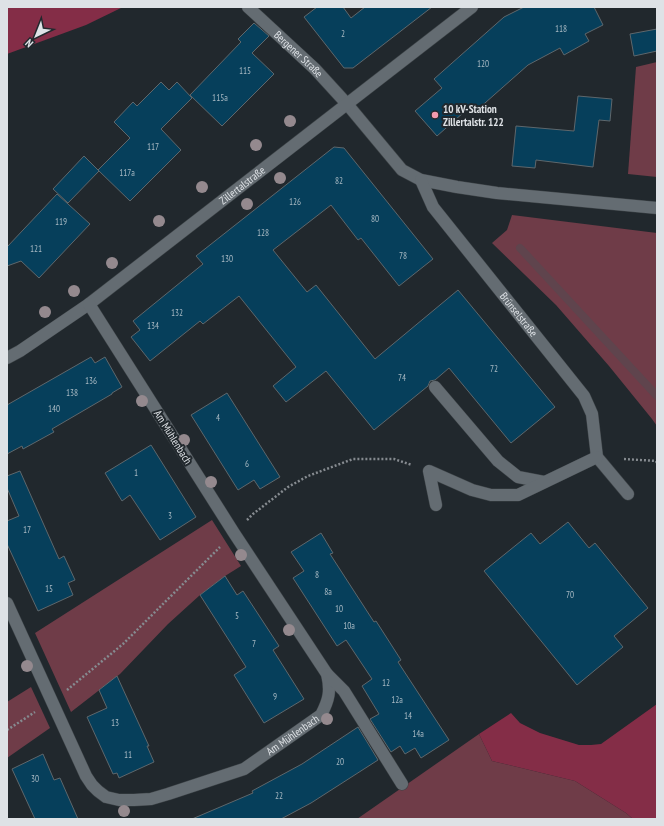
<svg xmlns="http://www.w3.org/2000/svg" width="664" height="826" font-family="'PT Sans Narrow',sans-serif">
	<rect width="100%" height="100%" fill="#21282d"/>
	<!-- green -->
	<g fill="#6f3c48">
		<polygon points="657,62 657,177 628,174 636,67"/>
		<polygon points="512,215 657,233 657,426 652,419 609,366 556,305 492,243 507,230"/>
		<polygon points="212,520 241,566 225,576 200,595 168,624 120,674 71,712 35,633"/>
		<polygon points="31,687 50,728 7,758 7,702"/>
		<polygon points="479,734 492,761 575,781 626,813 633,819 357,819"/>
	</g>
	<!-- forest -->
	<g fill="#842d47">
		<polygon points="7,7 123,7 86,25 7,54"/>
		<polygon points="657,704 657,819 633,819 626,813 575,781 492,761 479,734 511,713 520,723 540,733 579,745 591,745 601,744"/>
	</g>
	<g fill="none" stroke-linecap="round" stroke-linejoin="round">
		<!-- stream -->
		<polyline stroke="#5f444d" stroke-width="8" points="520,248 657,396"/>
	</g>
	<!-- building -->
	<g fill="#063f5b" stroke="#5e676c">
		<polygon points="317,7 343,7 351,18 365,7 432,7 353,68 344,68 304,17"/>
		<polygon points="524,7 594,7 603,25 585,34 589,41 564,55 560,48 528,65 477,110 472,105 437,136 415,111 442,88 434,79 504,17"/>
		<polygon points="254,23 269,36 252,53 274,74 222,126 190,95 241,42 238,39"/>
		<polygon points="657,29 657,51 634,56 630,34"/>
		<polygon points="161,82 169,90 177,82 192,98 161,129 181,150 130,201 98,170 130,138 114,122 133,102 137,106"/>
		<polygon points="578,96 612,99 610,121 599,120 593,167 536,160 535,168 512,166 516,126 574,131"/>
		<polygon points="334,147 344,148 433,259 399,286 361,238 358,240 331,205 273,250 307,292 316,285 375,359 458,290 555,407 511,443 449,368 435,380 430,381 428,386 374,430 326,371 286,402 273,386 296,367 239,296 203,324 200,321 150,361 131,337 140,330 133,321 203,264 196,256"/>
		<polygon points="84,156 99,171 68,203 53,189"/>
		<polygon points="57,194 90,224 39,278 21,261 7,266 7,247"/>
		<polygon points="91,357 95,363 105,357 122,387 112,393 112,394 52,429 54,432 23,449 22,446 7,454 7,405"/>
		<polygon points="227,393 280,477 260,489 254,480 238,490 191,415"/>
		<polygon points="151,445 196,517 160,540 130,495 122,501 105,473"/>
		<polygon points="20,471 59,559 64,556 75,580 68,583 73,595 38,611 7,544 7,521 19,516 7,488 7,476"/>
		<polygon points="568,522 589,548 595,543 648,608 614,636 623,647 577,685 484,571 531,533 540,544"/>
		<polygon points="321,533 333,553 330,554 374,622 376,621 401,660 398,662 449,740 421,758 415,748 405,754 400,746 391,752 370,719 379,714 362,686 372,679 346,640 337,646 293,578 304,571 291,552"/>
		<polygon points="225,576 237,595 243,591 279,646 273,650 304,699 264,723 234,675 246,667 200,595"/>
		<polygon points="117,676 149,746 147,746 154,762 119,778 117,773 113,774 87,717 107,708 99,690"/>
		<polygon points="358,727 378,760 311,803 281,819 192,819 253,793 252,791 302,764"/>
		<polygon points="43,754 54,780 60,778 78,819 35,819 12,769"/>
	</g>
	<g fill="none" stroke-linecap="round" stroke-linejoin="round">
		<!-- minor casing -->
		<g stroke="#3d4347" stroke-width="13">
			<g id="minor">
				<path id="s1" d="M248,7L315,69L347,104L402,170L421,180L457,187L497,193L657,208"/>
				<path id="s2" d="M421,180L433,207L584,396L592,414L597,457L628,494"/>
				<path id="s3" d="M7,358L20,351L89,304L472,7"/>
				<polyline points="435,387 498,461 518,477 544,482"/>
				<polyline points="436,505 429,471 472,490 491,495 518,495 597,457"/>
				<path id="s4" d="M7,603L86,776L92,785L98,791L106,797L119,800H134L151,799L168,794L244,769L321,715C329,700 331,691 327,674L234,533L89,304"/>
				<polyline points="327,674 344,691 402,784"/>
			</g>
		</g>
		<!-- path -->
		<g stroke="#868b90" stroke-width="2.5" stroke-dasharray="2 2" stroke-linecap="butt">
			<polyline points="624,459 656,461 657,463"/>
			<polyline points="247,520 253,514 288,487 308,476 353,459 394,459 412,465"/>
			<polyline points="67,690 123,644 220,547"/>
			<polyline points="7,730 35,712"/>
		</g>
		<!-- minor -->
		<use href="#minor" stroke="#646c72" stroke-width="12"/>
	</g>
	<!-- trees -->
	<g fill="#94898e">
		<circle cx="290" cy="121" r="6"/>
		<circle cx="256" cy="145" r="6"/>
		<circle cx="280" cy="178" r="6"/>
		<circle cx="202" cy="187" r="6"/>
		<circle cx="247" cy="204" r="6"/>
		<circle cx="159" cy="221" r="6"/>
		<circle cx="112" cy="263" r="6"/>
		<circle cx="74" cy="291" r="6"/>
		<circle cx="45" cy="312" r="6"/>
		<circle cx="142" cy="401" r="6"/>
		<circle cx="184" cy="440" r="6"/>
		<circle cx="211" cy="482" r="6"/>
		<circle cx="241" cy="555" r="6"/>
		<circle cx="289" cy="630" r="6"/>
		<circle cx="27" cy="666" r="6"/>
		<circle cx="327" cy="719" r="6"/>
		<circle cx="124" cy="811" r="6"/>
	</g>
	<!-- markers -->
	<circle fill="#f29aae" stroke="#21282d" stroke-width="1.5" cx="435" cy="115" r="4"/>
	<g text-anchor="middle" stroke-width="4" stroke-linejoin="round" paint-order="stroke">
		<!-- number labels -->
		<g font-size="9" fill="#a8b9c3">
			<text x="561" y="32">118</text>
			<text x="343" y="37">2</text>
			<text x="483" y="67">120</text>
			<text x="245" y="74">115</text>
			<text x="220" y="101">115a</text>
			<text x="153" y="150">117</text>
			<text x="127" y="176">117a</text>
			<text x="339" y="184">82</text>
			<text x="295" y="205">126</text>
			<text x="375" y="222">80</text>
			<text x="61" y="225">119</text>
			<text x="263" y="236">128</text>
			<text x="36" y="252">121</text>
			<text x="403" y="259">78</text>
			<text x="227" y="262">130</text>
			<text x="177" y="316">132</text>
			<text x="153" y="329">134</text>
			<text x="494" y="372">72</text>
			<text x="402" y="381">74</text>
			<text x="91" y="384">136</text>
			<text x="72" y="396">138</text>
			<text x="54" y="412">140</text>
			<text x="218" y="421">4</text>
			<text x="247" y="467">6</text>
			<text x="136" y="476">1</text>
			<text x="170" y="519">3</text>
			<text x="27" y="533">17</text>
			<text x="317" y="578">8</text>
			<text x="49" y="592">15</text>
			<text x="328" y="595">8a</text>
			<text x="570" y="598">70</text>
			<text x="339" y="612">10</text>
			<text x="237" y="619">5</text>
			<text x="349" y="629">10a</text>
			<text x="254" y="647">7</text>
			<text x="386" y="686">12</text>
			<text x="275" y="700">9</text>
			<text x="397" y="703">12a</text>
			<text x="408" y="719">14</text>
			<text x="115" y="726">13</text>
			<text x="418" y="737">14a</text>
			<text x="128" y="758">11</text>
			<text x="340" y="765">20</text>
			<text x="35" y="782">30</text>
			<text x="279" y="799">22</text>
		</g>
		<!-- street labels -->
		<g font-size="11" fill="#dee2e6" stroke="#21282d">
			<text dy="4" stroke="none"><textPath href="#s1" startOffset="69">Bergener Straße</textPath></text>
			<text dy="4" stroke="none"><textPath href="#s3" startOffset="292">Zillertalstraße</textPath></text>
			<text dy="4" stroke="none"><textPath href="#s2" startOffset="167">Brünselstraße</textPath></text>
			<text transform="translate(173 437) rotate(58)" y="4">Am Mühlenbach</text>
			<text dy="4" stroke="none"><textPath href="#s4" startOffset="422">Am Mühlenbach</textPath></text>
		</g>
		<!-- poi labels -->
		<g font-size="11" font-weight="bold" fill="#dee2e6" stroke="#21282d" text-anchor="start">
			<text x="443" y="113">10 kV-Station<tspan x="443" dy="13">Zillertalstr. 122</tspan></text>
		</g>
	</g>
	<!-- border -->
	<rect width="664" height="826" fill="none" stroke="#dee2e6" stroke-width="16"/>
	<!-- north arrow -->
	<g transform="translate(36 36) rotate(223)" stroke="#21282d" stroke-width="3" paint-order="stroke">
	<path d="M0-3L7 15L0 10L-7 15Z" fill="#dee2e6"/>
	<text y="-6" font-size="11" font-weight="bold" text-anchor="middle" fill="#dee2e6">N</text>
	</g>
</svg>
